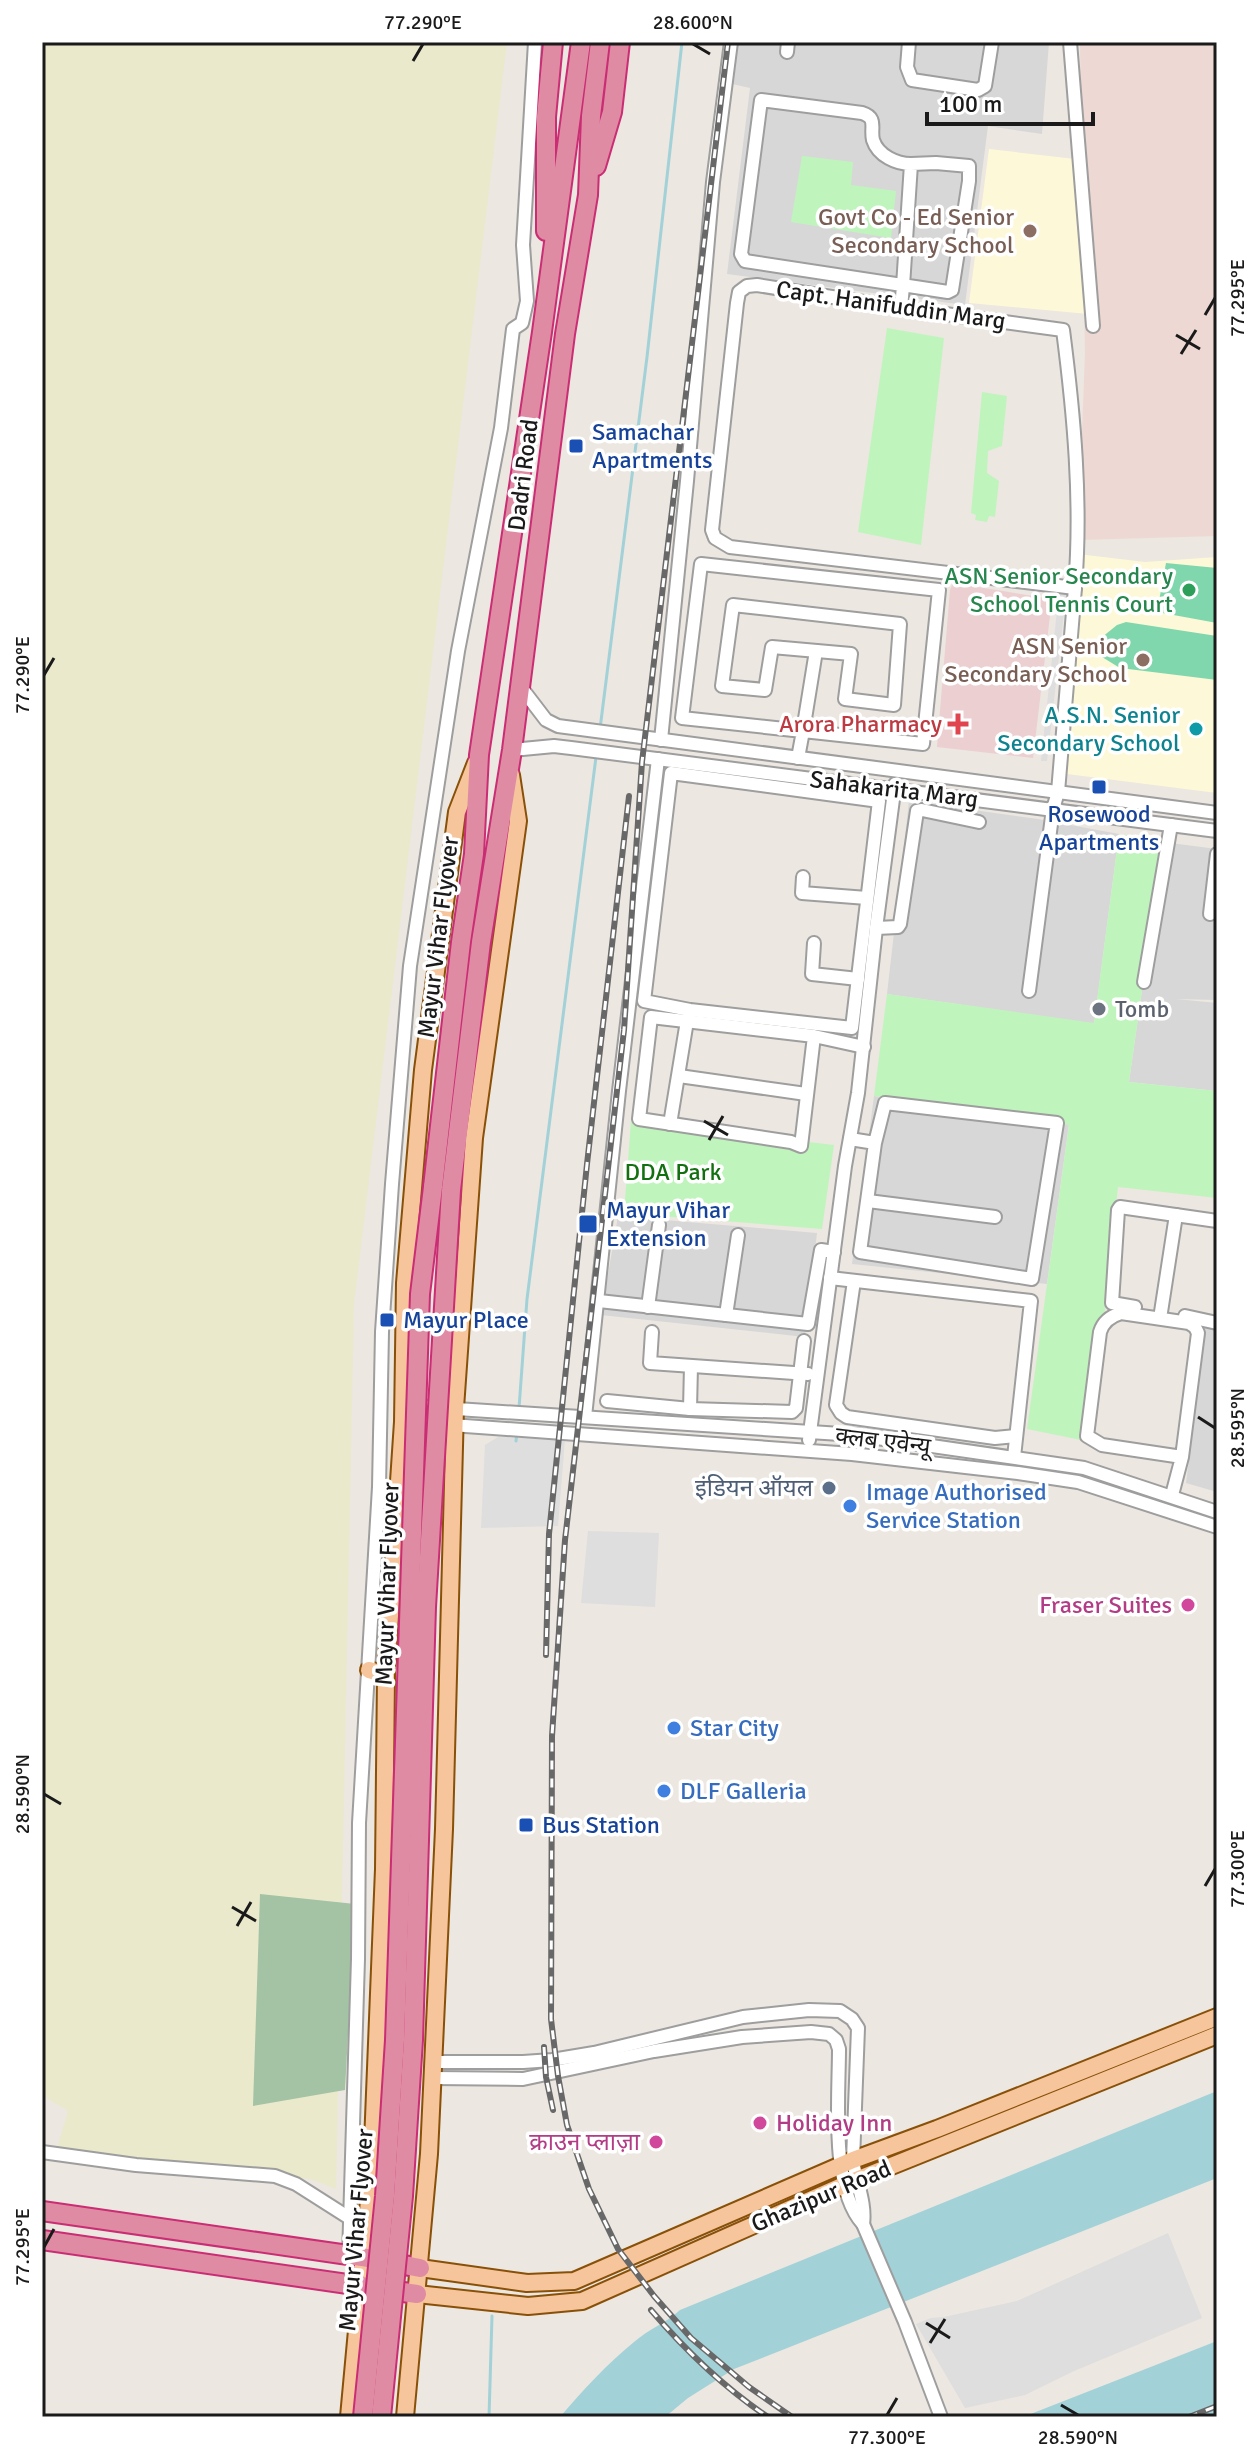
<svg xmlns="http://www.w3.org/2000/svg" width="1259" height="2459" font-family="Signika,'Noto Sans Devanagari',sans-serif">
	<rect width="100%" height="100%" fill="#ece7e0"/>
	<!-- residential -->
	<g fill="#d8d7d7">
		<polygon points="734,42 1049,42 1042,134 988,126 965,305 727,274 750,88 728,83"/>
		<polygon points="909,801 1038,819 1119,834 1094,1024 887,994"/>
		<polygon points="1163,842 1217,849 1217,1000 1176,999 1217,1003 1217,1091 1129,1082"/>
		<polygon points="874,1096 1069,1124 1047,1284 852,1264"/>
		<polygon points="618,1216 817,1233 805,1337 601,1315"/>
		<polygon points="1204,1326 1217,1328 1217,1492 1186,1483 1203,1350"/>
	</g>
	<!-- commercial -->
	<polygon fill="#eccfd1" points="953,583 1052,599 1033,758 937,747 950,590"/>
	<!-- education -->
	<g fill="#fdf9d8">
		<polygon points="989,149 1075,159 1088,314 969,303"/>
		<polygon points="1078,554 1145,562 1217,557 1217,793 1059,773"/>
	</g>
	<!-- military -->
	<polygon fill="#edd8d3" points="1080,42 1217,42 1217,536 1078,540 1085,353"/>
	<!-- farmland -->
	<polygon fill="#eae9cc" points="42,42 507,42 354,1304 336,2189 310,2179 56,2152 68,2111 42,2095"/>
	<!-- cemetery -->
	<polygon fill="#a3c3a4" points="260,1894 355,1904 345,2090 253,2106"/>
	<!-- park -->
	<g fill="#bff5bd">
		<polygon points="802,156 853,162 851,185 896,191 891,238 791,222"/>
		<polygon points="887,328 944,338 921,545 858,532"/>
		<polygon points="982,392 1007,396 1002,446 988,451 987,473 999,481 995,517 989,516 987,522 975,520 976,515 971,513"/>
		<polygon points="1119,834 1163,842 1129,1082 1217,1091 1217,1198 1118,1187 1091,1442 1027,1429 1069,1125 874,1096 887,994 1094,1023"/>
		<polygon points="631,1121 834,1145 822,1229 624,1213"/>
	</g>
	<!-- pitch -->
	<g fill="#81d7ad">
		<polygon points="1166,563 1217,568 1217,623 1157,612"/>
		<polygon points="1126,622 1217,636 1217,680 1120,668 1102,657 1101,638 1117,625"/>
	</g>
	<!-- parking -->
	<g fill="#dedede">
		<polygon points="1067,587 1047,761 1041,761 1059,592"/>
		<polygon points="498,1437 565,1439 558,1526 481,1528 485,1445"/>
		<polygon points="588,1531 659,1533 655,1607 581,1603"/>
		<polygon points="1168,2233 1202,2318 1074,2371 1025,2395 965,2408 916,2324 931,2318 944,2317 1017,2301"/>
	</g>
	<!-- water -->
	<g fill="#a2d1d8">
		<path d="M1217,2091V2178L734,2369L688,2398L665,2417H560C583,2390 607,2364 634,2342C649,2329 666,2323 680,2310Z"/>
		<polygon points="1217,2341 1217,2417 1023,2417"/>
	</g>
	<g fill="none" stroke-linecap="round" stroke-linejoin="round">
		<!-- stream -->
		<g stroke="#a2d1d8" stroke-width="3">
			<polyline points="600,729 647,357 682,42"/>
			<polyline points="519,1408 527,1299 596,757"/>
			<polyline points="516,1441 517,1432"/>
			<polyline points="489,2417 492,2316"/>
		</g>
		<!-- minor casing -->
		<g stroke="#9e9e9e" stroke-width="16">
			<g id="minor">
				<polyline points="909,42 907,67 912,80 978,90 985,86 992,42"/>
				<polyline points="1070,42 1093,326"/>
				<polyline points="787,52 788,42"/>
				<path d="M757,285L901,308L1063,330C1074,415 1082,502 1075,588L730,547L715,538L712,530L737,303L739,292L747,286Z"/>
				<path d="M901,308L903,286L911,164C897,164 878,156 873,140C870,128 878,118 862,113L761,100L741,254L745,261L948,292L952,290L969,181V166L936,163L911,164"/>
				<polygon points="733,605 900,624 894,705 845,699 851,654 772,647 765,690 722,686"/>
				<polyline points="520,686 546,720 558,726 1217,813"/>
				<polyline points="661,740 687,481 713,182 731,42"/>
				<polyline points="512,750 554,746 571,748 1217,831"/>
				<polyline points="798,758 803,731 682,718 701,564 939,590 923,744 803,731 816,651"/>
				<polygon points="671,773 879,801 852,1028 690,1010 644,1001"/>
				<polyline points="803,877 802,893 867,898"/>
				<polyline points="1210,914 1217,854"/>
				<polyline points="876,928 898,927 900,924 917,811 922,810 979,822"/>
				<polyline points="814,943 812,974 858,979"/>
				<polyline points="1144,982 1171,825"/>
				<polyline points="1029,991 1053,809 1058,792 1075,588"/>
				<polyline points="814,1036 801,1146 791,1142 639,1119 651,1017 814,1036 864,1047"/>
				<polyline points="679,1076 806,1094"/>
				<polyline points="670,1124 687,1021"/>
				<polyline points="850,1139 875,1143 885,1103 1057,1123 1032,1279 860,1252 875,1143"/>
				<polyline points="868,1201 995,1217"/>
				<polyline points="830,1278 1031,1301 1014,1457"/>
				<polyline points="854,1281 836,1405 841,1413 847,1417 995,1438 1016,1436"/>
				<polyline points="599,1301 808,1324 821,1250 834,1252"/>
				<polyline points="648,1307 659,1225"/>
				<polyline points="1135,1307 1112,1303 1118,1210 1120,1207 1217,1221"/>
				<polyline points="1161,1312 1176,1215"/>
				<polyline points="726,1315 738,1235"/>
				<polyline points="1185,1316 1217,1323"/>
				<polyline points="652,1332 650,1363 808,1374"/>
				<polyline points="607,1401 690,1409 792,1412 796,1408 804,1341"/>
				<polyline points="411,1406 856,1435 1084,1468 1217,1512"/>
				<polyline points="690,1409 691,1366"/>
				<polyline points="585,1417 619,1091 658,759"/>
				<polyline points="410,1422 852,1454 1018,1473 1078,1482 1217,1527"/>
				<polyline points="809,1440 845,1166 858,1093 876,928 895,784"/>
				<path d="M1172,1495L1182,1457L1198,1333L1195,1327L1189,1323L1121,1313C1111,1316 1103,1322 1100,1332L1087,1436L1102,1445L1182,1457"/>
				<path d="M434,2062H523L552,2060L594,2053L743,2017L809,2010L840,2011L852,2019L858,2028L853,2160C856,2182 866,2203 863,2224"/>
				<path d="M433,2078L523,2079L654,2051L742,2037L811,2032L829,2034L836,2040L839,2049C839,2097 830,2188 863,2224L905,2322L941,2417"/>
				<polyline points="42,2152 136,2165 275,2176 296,2184 351,2219"/>
				<polyline points="349,2256 358,1959 359,1823 379,1487 382,1332 392,1184 410,966 458,651 501,428 513,329 522,323 527,301 523,245 535,42"/>
			</g>
		</g>
		<!-- major casing -->
		<g stroke="#895008" stroke-width="20">
			<g id="major">
				<polyline points="369,1670 386,1675"/>
				<polyline points="420,2268 527,2283 574,2281 853,2160 937,2129 1217,2017"/>
				<polyline points="417,2294 528,2306 582,2301 844,2185 1217,2035"/>
				<polyline points="349,2417 372,2168 384,1869 386,1675 403,1422 405,1283 423,1070 457,812 476,763"/>
				<polyline points="405,2417 429,2154 444,1829 455,1408 474,1138 518,821 511,775"/>
			</g>
		</g>
		<!-- highway casing -->
		<g stroke="#ca2d73" stroke-width="22">
			<g id="highway">
				<polyline points="596,166 612,112 620,42"/>
				<polyline points="546,231 546,117 553,42"/>
				<polyline points="433,1187 461,942 474,854 479,755 542,332 581,42"/>
				<polyline points="451,1190 481,942 512,750 565,334 588,195 591,116 600,42"/>
				<polyline points="42,2211 362,2257 420,2268"/>
				<polyline points="42,2240 417,2294"/>
			</g>
		</g>
		<!-- minor -->
		<use href="#minor" stroke="#fff" stroke-width="12"/>
		<!-- major -->
		<use href="#major" stroke="#f6c59b" stroke-width="16"/>
		<!-- highway -->
		<use href="#highway" stroke="#e08ba4" stroke-width="18"/>
		<!-- rail casing -->
		<g stroke="#686868" stroke-width="6">
			<g id="rail">
				<polyline points="728,42 642,762 624,1030 565,1540 552,1736 551,2019 558,2076 567,2125 589,2189 618,2249 654,2296 691,2338 749,2387 792,2417"/>
				<polyline points="546,1655 549,1534 587,1164 629,796"/>
				<polyline points="544,2047 546,2077 553,2110"/>
				<path d="M651,2310C686,2351 723,2387 768,2417"/>
				<polyline points="1189,2417 1217,2406"/>
			</g>
		</g>
		<!-- rail -->
		<use href="#rail" stroke="#fff" stroke-width="3" stroke-dasharray="9" stroke-linecap="butt"/>
		<!-- highway-bridge casing -->
		<g stroke="#ca2d73" stroke-width="22" stroke-linecap="butt">
			<g id="highway-bridge">
				<polyline points="363,2417 385,2196 395,2040 420,1294 433,1187"/>
				<polyline points="381,2417 403,2196 413,2040 426,1607 451,1190"/>
			</g>
		</g>
		<!-- highway-bridge -->
		<use href="#highway-bridge" stroke="#e08ba4" stroke-width="18"/>
	</g>
	<!-- ticks -->
	<path fill="none" stroke="#1a1a1a" stroke-width="3" d="M693,44L710,54M413,61L423,44M1205,315L1215,298M1176,335L1200,349M1181,354L1196,330M44,675L54,658M704,1121L728,1135M709,1140L723,1116M1198,1417L1215,1428M44,1794L61,1804M1205,1886L1215,1869M232,1907L256,1921M237,1926L251,1902M44,2247L54,2229M926,2323L950,2338M930,2343L945,2319M1061,2405L1078,2415M887,2415L897,2398"/>
	<!-- markers -->
	<g fill="#8d6e63" stroke="#fff" stroke-width="3">
		<circle cx="1030" cy="231" r="8"/>
		<circle cx="1143" cy="660" r="8"/>
	</g>
	<g fill="#1a4fb4" stroke="#fff" stroke-width="3">
		<rect x="568" y="438" width="16" height="16" rx="4"/>
		<rect x="1091" y="779" width="16" height="16" rx="4"/>
		<rect x="578" y="1214" width="20" height="20" rx="4"/>
		<rect x="379" y="1312" width="16" height="16" rx="4"/>
		<rect x="518" y="1817" width="16" height="16" rx="4"/>
	</g>
	<circle fill="#2e9e5b" stroke="#fff" stroke-width="3" cx="1189" cy="590" r="8"/>
	<path fill="#e0444e" stroke="#fff" stroke-width="3" d="M954 712h8v8h8v8h-8v8h-8v-8h-8v-8h8z"/>
	<circle fill="#0f9aa8" stroke="#fff" stroke-width="3" cx="1196" cy="729" r="8"/>
	<circle fill="#6b7280" stroke="#fff" stroke-width="3" cx="1099" cy="1009" r="8"/>
	<circle fill="#5c6f8a" stroke="#fff" stroke-width="3" cx="829" cy="1488" r="8"/>
	<g fill="#3f7fe0" stroke="#fff" stroke-width="3">
		<circle cx="850" cy="1506" r="8"/>
		<circle cx="674" cy="1728" r="8"/>
		<circle cx="664" cy="1791" r="8"/>
	</g>
	<g fill="#d1479c" stroke="#fff" stroke-width="3">
		<circle cx="1188" cy="1605" r="8"/>
		<circle cx="760" cy="2123" r="8"/>
		<circle cx="656" cy="2142" r="8"/>
	</g>
	<g text-anchor="middle" stroke-width="7" stroke-linejoin="round" paint-order="stroke">
		<!-- education labels -->
		<g font-size="24" fill="#785e54" stroke="#fff" text-anchor="end">
			<text x="1014" y="225">Govt Co - Ed Senior<tspan x="1014" dy="28">Secondary School</tspan></text>
			<text x="1127" y="654">ASN Senior<tspan x="1127" dy="28">Secondary School</tspan></text>
		</g>
		<!-- street labels -->
		<g font-size="24" fill="#1a1a1a" stroke="#fff">
			<text transform="translate(891 305) rotate(8)" y="8">Capt. Hanifuddin Marg</text>
			<text transform="translate(523 475) rotate(-83)" y="8">Dadri Road</text>
			<text transform="translate(894 789) rotate(7)" y="8">Sahakarita Marg</text>
			<text transform="translate(438 937) rotate(-83)" y="8">Mayur Vihar Flyover</text>
			<text transform="translate(883 1441) rotate(7)" y="8">क्लब एवेन्यू</text>
			<text transform="translate(387 1584) rotate(-88)" y="8">Mayur Vihar Flyover</text>
			<text transform="translate(821 2196) rotate(-23)" y="8">Ghazipur Road</text>
			<text transform="translate(356 2230) rotate(-85)" y="8">Mayur Vihar Flyover</text>
		</g>
		<!-- transit labels -->
		<g font-size="24" fill="#164399" stroke="#fff" text-anchor="start">
			<text x="592" y="440">Samachar<tspan x="592" dy="28">Apartments</tspan></text>
			<text x="1099" y="822" text-anchor="middle">Rosewood<tspan x="1099" dy="28">Apartments</tspan></text>
			<text x="606" y="1218">Mayur Vihar<tspan x="606" dy="28">Extension</tspan></text>
			<text x="403" y="1328">Mayur Place</text>
			<text x="542" y="1833">Bus Station</text>
		</g>
		<!-- leisure labels -->
		<g font-size="24" fill="#27864d" stroke="#fff" text-anchor="end">
			<text x="1173" y="584">ASN Senior Secondary<tspan x="1173" dy="28">School Tennis Court</tspan></text>
		</g>
		<!-- culture labels -->
		<g font-size="24" fill="#0d838f" stroke="#fff" text-anchor="end">
			<text x="1180" y="723">A.S.N. Senior<tspan x="1180" dy="28">Secondary School</tspan></text>
		</g>
		<!-- health labels -->
		<g font-size="24" fill="#be3a42" stroke="#fff" text-anchor="end">
			<text x="942" y="732">Arora Pharmacy</text>
		</g>
		<!-- worship labels -->
		<g font-size="24" fill="#5b616d" stroke="#fff" text-anchor="start">
			<text x="1115" y="1017">Tomb</text>
		</g>
		<!-- park labels -->
		<g font-size="24" fill="#137011" stroke="#fff">
			<text x="673" y="1180">DDA Park</text>
		</g>
		<!-- service labels -->
		<g font-size="24" fill="#4e5e75" stroke="#fff" text-anchor="end">
			<text x="813" y="1496">इंडियन ऑयल</text>
		</g>
		<!-- shop labels -->
		<g font-size="24" fill="#366cbe" stroke="#fff" text-anchor="start">
			<text x="866" y="1500">Image Authorised<tspan x="866" dy="28">Service Station</tspan></text>
			<text x="690" y="1736">Star City</text>
			<text x="680" y="1799">DLF Galleria</text>
		</g>
		<!-- hotel labels -->
		<g font-size="24" fill="#b23c85" stroke="#fff" text-anchor="end">
			<text x="1172" y="1613">Fraser Suites</text>
			<text x="776" y="2131" text-anchor="start">Holiday Inn</text>
			<text x="640" y="2150">क्राउन प्लाज़ा</text>
		</g>
	</g>
	<!-- border -->
	<rect width="1259" height="2459" fill="none" stroke="#ffffff" stroke-width="88"/>
	<!-- scale -->
	<path d="M927 112v12h166v-12" fill="none" stroke="#1a1a1a" stroke-width="4"/>
	<text x="939" y="112" font-size="24" fill="#1a1a1a" stroke="#ffffff" stroke-width="6" paint-order="stroke">100 m</text>
	<rect x="44" y="44" width="1171" height="2371" fill="none" stroke="#1a1a1a" stroke-width="3"/>
	<g font-size="20" text-anchor="middle" fill="#1a1a1a">
		<text x="423" y="29">77.290°E</text>
		<text x="693" y="29">28.600°N</text>
		<text transform="translate(1237 298) rotate(-90)" y="7">77.295°E</text>
		<text transform="translate(22 675) rotate(-90)" y="7">77.290°E</text>
		<text transform="translate(1237 1428) rotate(-90)" y="7">28.595°N</text>
		<text transform="translate(22 1794) rotate(-90)" y="7">28.590°N</text>
		<text transform="translate(1237 1869) rotate(-90)" y="7">77.300°E</text>
		<text transform="translate(22 2247) rotate(-90)" y="7">77.295°E</text>
		<text x="887" y="2444">77.300°E</text>
		<text x="1078" y="2444">28.590°N</text>
	</g>
</svg>
